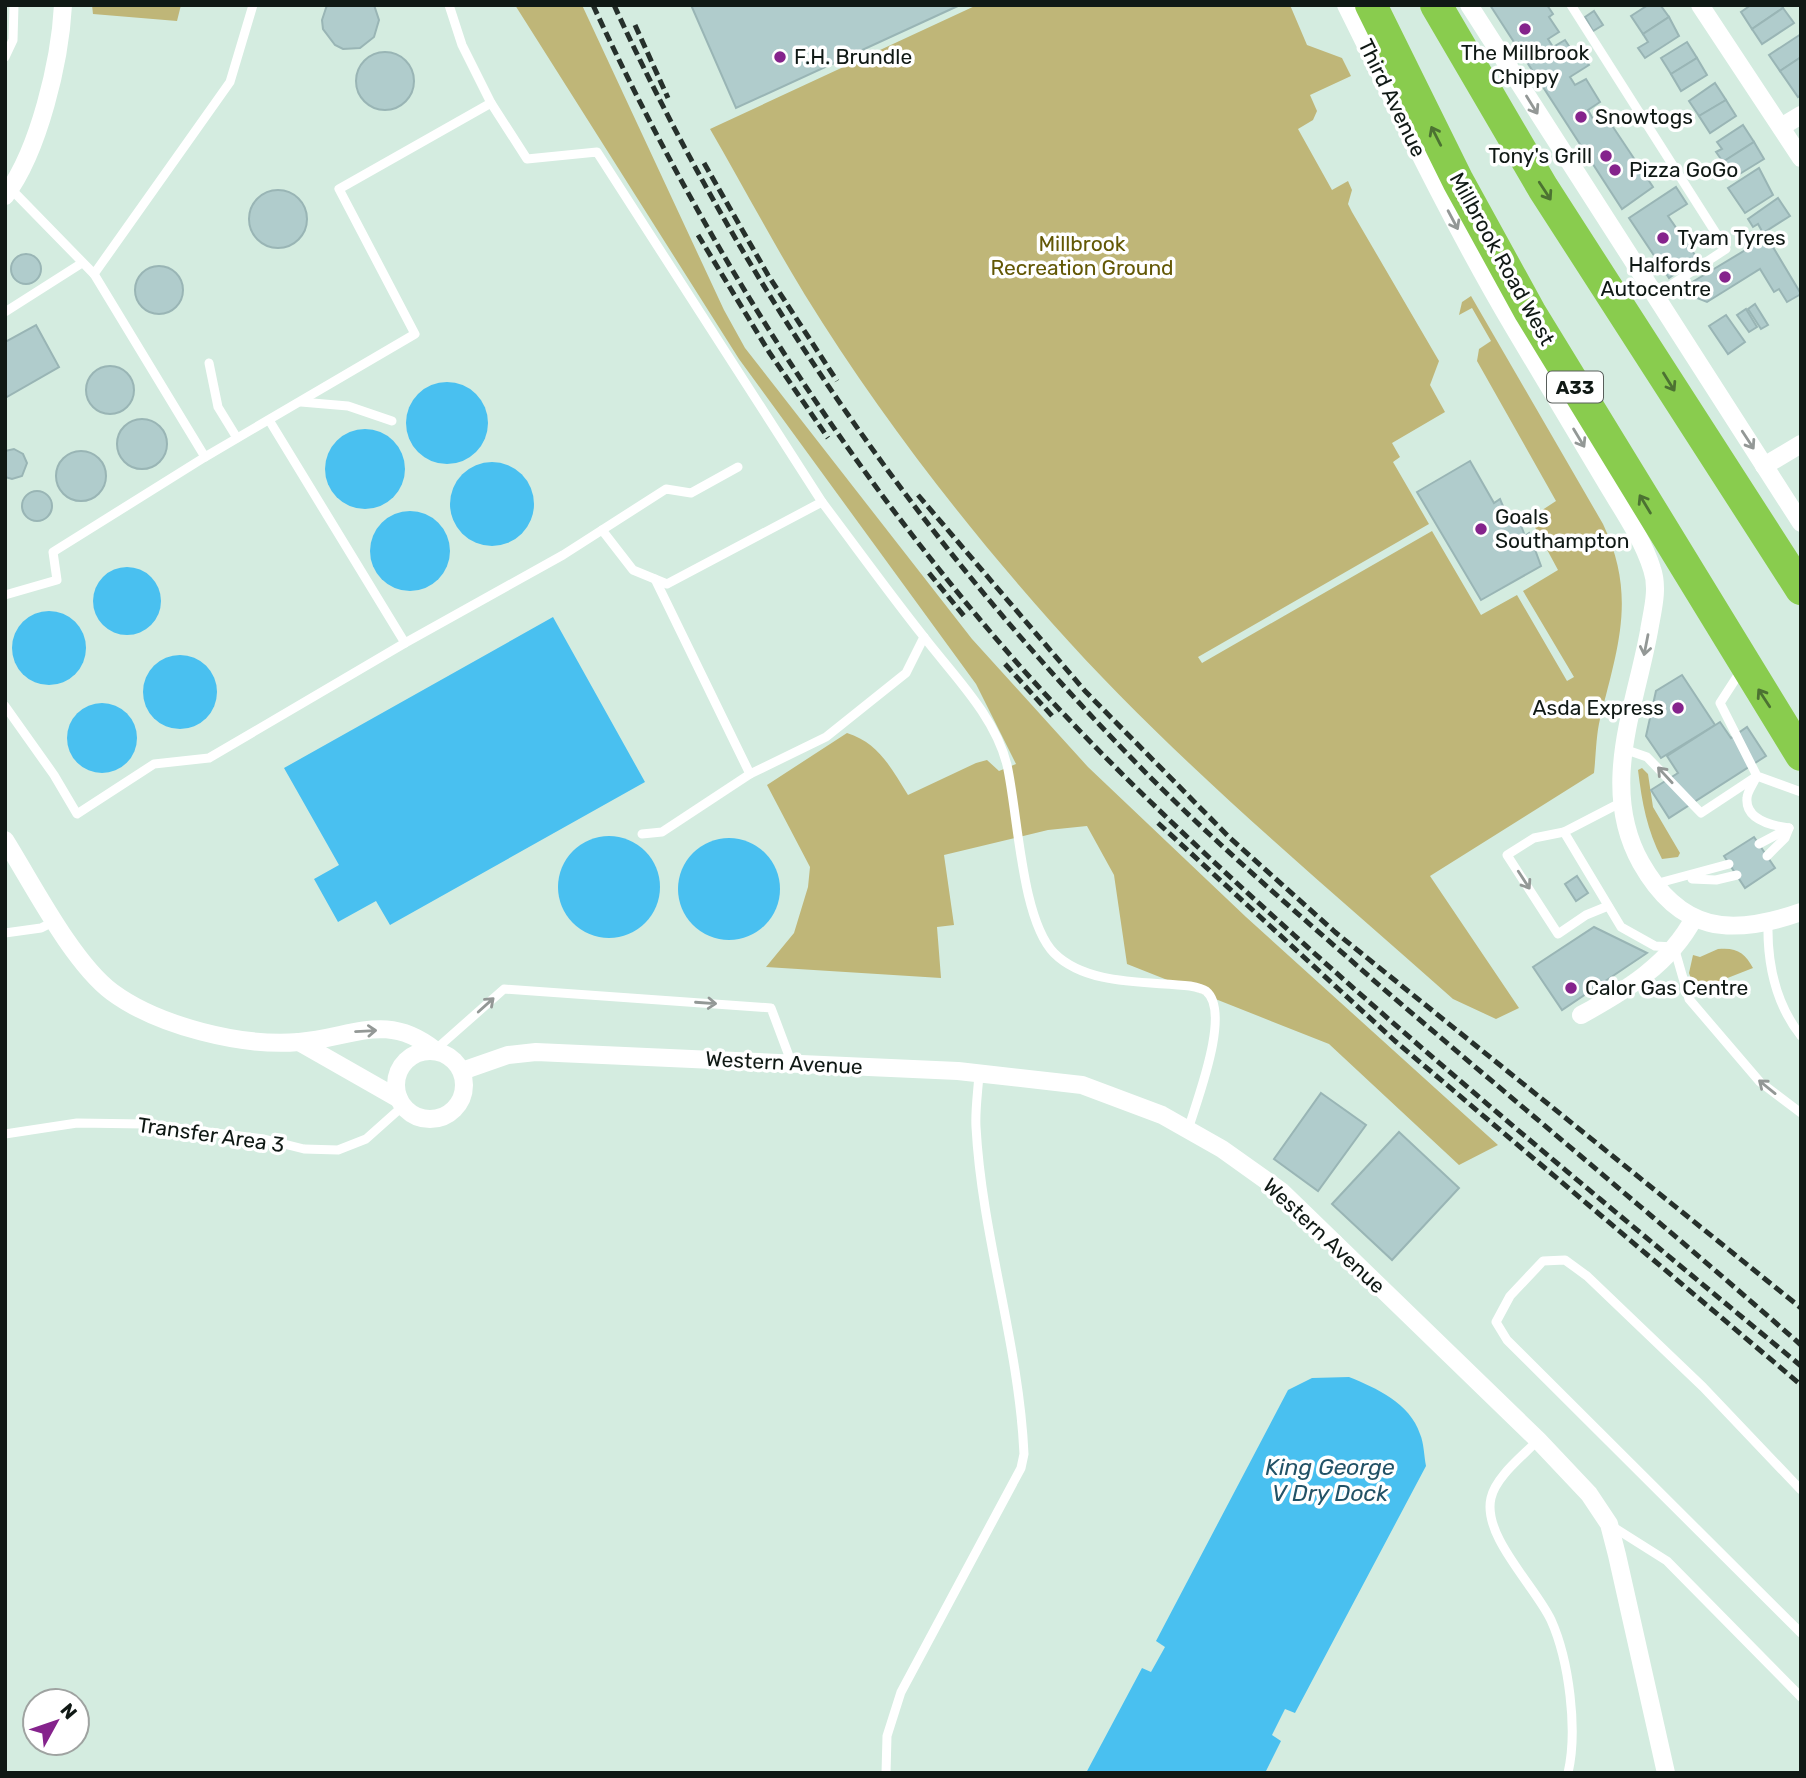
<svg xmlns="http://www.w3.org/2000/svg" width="1806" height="1778" font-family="Rubik,sans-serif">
	<rect width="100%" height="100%" fill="#d4ece0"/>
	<!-- green -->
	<g fill="#bfb678">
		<polygon points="92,5 181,5 177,21 93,14"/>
		<path d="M515,5H582L724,310L745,348L972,639L1088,767L1246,917L1498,1145L1459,1165L1329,1044L1127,964L1114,875L1087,826L1048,830L944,855L954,925L937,927L941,978L766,967L794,933L808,887L810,867L767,785L847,733C879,743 891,768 908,795L976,763L987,760L999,771L1016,764L976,684L739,359Z"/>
		<path d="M977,5H1290L1307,45L1342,58L1351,76L1310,95L1317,111L1313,120L1298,129L1332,190L1348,181L1352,190L1348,204L1352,212L1439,361L1430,385L1445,412L1392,443L1400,457L1393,462L1429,524L1198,657L1202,663L1432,531L1481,615L1517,595L1567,681L1574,677L1523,591L1558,570L1530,518L1556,501L1477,361L1479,349L1491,341L1472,308L1459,315L1462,302L1471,296L1603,524C1637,596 1618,646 1600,719C1596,736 1596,755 1594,773L1430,876L1519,1008L1496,1019L1453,999C1317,878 1174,760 1052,623C962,522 876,410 805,295C772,241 742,184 710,129Z"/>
		<path d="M1642,768L1648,774L1653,807L1680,853L1678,857L1662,859C1647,830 1642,803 1638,770Z"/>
		<path d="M1718,949C1737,947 1745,953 1753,968L1702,988L1697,995L1689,973L1693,955L1700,957Z"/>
	</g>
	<!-- water -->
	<g fill="#49c0f0">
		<circle cx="447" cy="423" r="41"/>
		<circle cx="365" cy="469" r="40"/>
		<circle cx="492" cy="504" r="42"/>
		<circle cx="410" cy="551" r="40"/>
		<circle cx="127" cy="601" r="34"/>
		<circle cx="49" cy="648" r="37"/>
		<polygon points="553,617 645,782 390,925 376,901 338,922 314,879 339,865 284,768"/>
		<circle cx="180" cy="692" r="37"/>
		<circle cx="102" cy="738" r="35"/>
		<circle cx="609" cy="887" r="51"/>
		<circle cx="729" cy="889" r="51"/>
		<path d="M1349,1377C1376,1388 1410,1403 1420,1434C1424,1443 1424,1456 1426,1466L1295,1713L1285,1709L1272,1735L1281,1741L1265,1773H1086L1142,1668L1151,1672L1165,1647L1156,1641L1288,1390L1312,1378Z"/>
	</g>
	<!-- building -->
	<g fill="#b0cccc" stroke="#99b5b5" stroke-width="2">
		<polygon points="327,5 374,5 379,20 374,37 360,48 343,49 335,45 323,29 322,20"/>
		<polygon points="691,5 960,5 736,108"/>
		<polygon points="1490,5 1547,5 1553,14 1549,17 1559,32 1548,39 1553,47 1565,40 1575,55 1581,52 1589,65 1570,77 1575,85 1586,79 1600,102 1588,110 1594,121 1605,115 1653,187 1622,209"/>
		<polygon points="1648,5 1661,6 1669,17 1643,34 1631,16"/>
		<polygon points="1751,5 1781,5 1783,8 1752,29 1741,12"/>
		<polygon points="1783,8 1794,23 1762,44 1752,29"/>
		<polygon points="1594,11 1603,25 1593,31 1585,17"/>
		<polygon points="1669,17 1679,36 1645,58 1638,48 1648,42 1643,34"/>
		<polygon points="1801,34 1801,57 1780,71 1769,55"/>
		<polygon points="1687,42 1697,58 1671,74 1661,58"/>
		<circle cx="385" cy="81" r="29"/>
		<polygon points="1801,57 1801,95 1798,97 1780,71"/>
		<polygon points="1697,58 1707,75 1681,91 1671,74"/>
		<polygon points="1715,83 1726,100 1699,116 1689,101"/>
		<polygon points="1726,100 1736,116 1710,133 1699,116"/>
		<polygon points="1743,125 1754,142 1723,162 1716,152 1722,149 1717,142"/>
		<polygon points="1754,142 1764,159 1738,175 1734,169 1727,173 1721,163"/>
		<polygon points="1759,168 1773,195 1745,213 1728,188"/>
		<polygon points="1676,187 1687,204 1668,216 1697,258 1669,278 1629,218"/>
		<circle cx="278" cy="219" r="29"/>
		<polygon points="1778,198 1790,216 1763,233 1758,224 1753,227 1748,219"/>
		<polygon points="1767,237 1801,294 1787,302 1779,289 1774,292 1760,269 1707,302 1697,298 1689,284"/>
		<circle cx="26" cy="269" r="15"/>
		<circle cx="159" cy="290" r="24"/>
		<polygon points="1755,304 1768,325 1761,329 1748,309"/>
		<polygon points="1746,309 1757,327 1749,332 1737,315"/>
		<polygon points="1726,315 1745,342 1728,354 1709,326"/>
		<polygon points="36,325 59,367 5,398 5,342"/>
		<circle cx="110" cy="390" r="24"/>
		<circle cx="142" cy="444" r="25"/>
		<polygon points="14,449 23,454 27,463 22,476 12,479 5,477 5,451"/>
		<circle cx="81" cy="476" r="25"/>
		<polygon points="1470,461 1494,503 1500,499 1511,525 1519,520 1525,536 1529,533 1541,566 1481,600 1417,492"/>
		<circle cx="37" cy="506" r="15"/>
		<polygon points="1682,675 1715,725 1661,758 1646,736 1656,691"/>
		<polygon points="1720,722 1731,738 1747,727 1766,756 1669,818 1651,790 1678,773 1667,756"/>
		<polygon points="1754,837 1775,868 1745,888 1724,856"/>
		<polygon points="1577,876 1588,893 1576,901 1565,884"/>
		<polygon points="1594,927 1647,953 1562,1010 1533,967"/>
		<polygon points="1321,1093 1366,1125 1318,1191 1274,1159"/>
		<polygon points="1399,1132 1459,1188 1392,1260 1332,1204"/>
	</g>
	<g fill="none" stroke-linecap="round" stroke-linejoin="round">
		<!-- lane -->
		<g stroke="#fff" stroke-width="9">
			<polyline points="1571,5 1726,249 1656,295"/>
			<polyline points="5,57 13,40 14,5"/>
			<polyline points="491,103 527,159 597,152 822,502 667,584 633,570 602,530"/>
			<polyline points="11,189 94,274 230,82 253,5"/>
			<polyline points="94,274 205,457 415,334 339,189 491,103 462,45 449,5"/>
			<polyline points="5,312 82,263"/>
			<polyline points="209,363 218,407 237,438"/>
			<polyline points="301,402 348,406 392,421"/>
			<polyline points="269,420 405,643 563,555 666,489 691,493 738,467"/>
			<path d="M822,502C856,547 889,593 924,637C954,676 995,716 1007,765C1018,813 1021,919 1054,953C1087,986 1147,981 1190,986C1195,987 1203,989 1206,991C1232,1012 1196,1102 1188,1130"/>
			<polyline points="655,579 750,774 826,737 906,673 924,637"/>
			<polyline points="5,595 57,580 53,552 205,457"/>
			<polyline points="1742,669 1720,703 1757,776 1801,792"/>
			<polyline points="5,706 54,775 77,814 154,764 209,758 405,643"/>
			<polyline points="1621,748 1647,757 1701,813 1757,776"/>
			<path d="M1756,777C1754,783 1747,792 1747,798C1745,820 1774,826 1789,828"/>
			<polyline points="1622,802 1564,832 1621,927 1655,946 1674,947 1689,999 1760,1082 1801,1113"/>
			<polyline points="1564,832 1534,838 1507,855 1558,934 1586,915 1608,906"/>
			<polyline points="642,834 662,832 750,774"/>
			<polyline points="1759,844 1789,828"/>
			<polyline points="1767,856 1785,838 1789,828"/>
			<polyline points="1692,879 1716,880 1737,875"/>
			<polyline points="1655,884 1729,864"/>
			<path d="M1768,922C1767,963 1775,1003 1801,1036"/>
			<polyline points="5,933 41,928 55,921"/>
			<polyline points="435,1050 504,989 771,1008 792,1064"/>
			<polyline points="5,1134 77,1123 145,1124 264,1139 304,1149 338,1150 366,1139 403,1106"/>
			<path d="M1538,1440C1523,1456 1496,1476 1491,1498C1482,1536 1535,1586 1551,1620C1569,1660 1578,1730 1568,1773"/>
			<polyline points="1801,1490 1703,1387 1587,1276 1565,1260 1543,1261 1510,1296 1496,1322 1507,1340 1801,1633"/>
			<polyline points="1610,1525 1667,1561 1801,1697"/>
			<path d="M886,1773L887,1736L901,1692L1021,1468L1024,1454C1019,1344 982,1237 976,1127C975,1110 978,1091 979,1074"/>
		</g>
		<!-- street -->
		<g stroke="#fff" stroke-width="18">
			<path d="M1346,5C1400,114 1452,223 1514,328C1544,378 1574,429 1604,479C1621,508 1642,537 1652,569C1659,589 1652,612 1649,631C1635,708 1599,788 1641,863C1680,932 1730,937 1801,912"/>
			<polyline points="1469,5 1801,523"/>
			<polyline points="1700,5 1801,158"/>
			<polyline points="1781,127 1801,115"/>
			<path d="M5,196C39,151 60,61 63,5"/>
			<polyline points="1764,466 1801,444"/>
			<path d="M5,840C32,883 72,962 112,992C158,1026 242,1047 299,1042C352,1038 386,1011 435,1050"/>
			<path d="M1581,1015C1625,991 1670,964 1694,918"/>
			<polyline points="299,1042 399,1099"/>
			<circle cx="430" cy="1085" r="34"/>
			<polyline points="462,1071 508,1055 536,1052 958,1071 1082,1085 1162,1115 1222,1149 1281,1191 1538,1440 1589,1494 1609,1524 1617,1555 1666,1773"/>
		</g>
		<!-- highway -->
		<g stroke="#89cc4e" stroke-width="32">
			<polyline points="1371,5 1458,181 1530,312 1801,755"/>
			<polyline points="1436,5 1543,188 1801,589"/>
		</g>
		<!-- rail -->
		<g stroke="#26302b" stroke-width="5" stroke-dasharray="10 5" stroke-linecap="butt">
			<path d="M593,5C701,239 837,454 1005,649C1094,752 1193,844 1294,935C1459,1084 1630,1224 1801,1366"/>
			<path d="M614,5C746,293 928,553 1150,777C1223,850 1302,917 1379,985C1519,1105 1662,1223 1801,1345"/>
			<polyline points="635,25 668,98"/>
			<polyline points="704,163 768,275 837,381"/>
			<polyline points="698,235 769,352 828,438"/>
			<polyline points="918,495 1085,691 1230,838 1335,932 1801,1308"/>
			<polyline points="929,573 964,616"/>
			<polyline points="1005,664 1054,718"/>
			<polyline points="1158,823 1395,1041 1801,1385"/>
		</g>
	</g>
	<!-- one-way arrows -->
	<defs><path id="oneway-shaft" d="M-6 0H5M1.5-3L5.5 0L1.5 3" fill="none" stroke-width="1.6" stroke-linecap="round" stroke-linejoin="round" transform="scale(1.75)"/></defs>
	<g stroke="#939896">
		<use href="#oneway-shaft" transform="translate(1532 105) rotate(58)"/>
		<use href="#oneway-shaft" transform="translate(1453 220) rotate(62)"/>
		<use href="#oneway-shaft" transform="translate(1579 438) rotate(59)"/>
		<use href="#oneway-shaft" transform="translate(1748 440) rotate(57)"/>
		<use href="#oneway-shaft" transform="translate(1646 645) rotate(101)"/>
		<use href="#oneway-shaft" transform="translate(1665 775) rotate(-133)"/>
		<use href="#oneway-shaft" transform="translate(1524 880) rotate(57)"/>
		<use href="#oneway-shaft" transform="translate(706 1003) rotate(4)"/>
		<use href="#oneway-shaft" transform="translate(486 1005) rotate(-42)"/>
		<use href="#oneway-shaft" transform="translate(366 1031) rotate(-3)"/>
		<use href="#oneway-shaft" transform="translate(1767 1087) rotate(-141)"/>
	</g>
	<g stroke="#4c7232">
		<use href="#oneway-shaft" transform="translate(1436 136) rotate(-117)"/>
		<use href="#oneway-shaft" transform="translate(1545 191) rotate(57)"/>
		<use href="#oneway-shaft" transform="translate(1669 382) rotate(58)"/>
		<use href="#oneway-shaft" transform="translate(1645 504) rotate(-121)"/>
		<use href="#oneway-shaft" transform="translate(1764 698) rotate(-123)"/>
	</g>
	<!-- markers -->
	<g fill="#85238c" stroke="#fff" stroke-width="2.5">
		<circle cx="1525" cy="29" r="7"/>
		<circle cx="780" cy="57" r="7"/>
		<circle cx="1581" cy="117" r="7"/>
		<circle cx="1606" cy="156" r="7"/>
		<circle cx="1615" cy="170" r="7"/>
		<circle cx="1663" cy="238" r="7"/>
		<circle cx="1725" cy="277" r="7"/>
		<circle cx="1481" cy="529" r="7"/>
		<circle cx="1678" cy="708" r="7"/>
		<circle cx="1571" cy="988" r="7"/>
	</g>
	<g text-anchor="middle" stroke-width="7" stroke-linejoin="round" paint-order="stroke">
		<!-- shield labels -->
		<rect fill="#fff" stroke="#585e5b" stroke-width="2" x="1547" y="371.5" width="56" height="31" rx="5"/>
		<g font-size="19" font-weight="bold" fill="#101915">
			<text x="1575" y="394">A33</text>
		</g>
		<!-- poi labels -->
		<g font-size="21" fill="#101915" stroke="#fff" text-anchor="start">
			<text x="1525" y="60" text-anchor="middle">The Millbrook<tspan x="1525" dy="24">Chippy</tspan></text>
			<text x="794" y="64">F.H. Brundle</text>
			<text x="1595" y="124">Snowtogs</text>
			<text x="1592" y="163" text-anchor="end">Tony's Grill</text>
			<text x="1629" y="177">Pizza GoGo</text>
			<text x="1677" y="245">Tyam Tyres</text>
			<text x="1711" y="272" text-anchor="end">Halfords<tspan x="1711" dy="24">Autocentre</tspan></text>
			<text x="1495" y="524">Goals<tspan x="1495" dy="24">Southampton</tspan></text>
			<text x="1664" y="715" text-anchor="end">Asda Express</text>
			<text x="1585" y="995">Calor Gas Centre</text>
		</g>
		<!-- street labels -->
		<g font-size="21" fill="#101915" stroke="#fff">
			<text transform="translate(1392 98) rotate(64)" y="7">Third Avenue</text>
			<text transform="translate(1502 259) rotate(61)" y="7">Millbrook Road West</text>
			<text transform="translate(784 1063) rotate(3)" y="7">Western Avenue</text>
			<text transform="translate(211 1135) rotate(8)" y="7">Transfer Area 3</text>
			<text transform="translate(1324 1236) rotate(43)" y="7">Western Avenue</text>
		</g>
		<!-- park labels -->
		<g font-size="21" fill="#635805" stroke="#fff">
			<text x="1082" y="251">Millbrook<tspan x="1082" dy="24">Recreation Ground</tspan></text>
		</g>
		<!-- water labels -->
		<g font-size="23" font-style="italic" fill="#225266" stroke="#fff">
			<text x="1330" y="1475">King George<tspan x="1330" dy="26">V Dry Dock</tspan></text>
		</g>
	</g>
	<!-- border -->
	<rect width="1806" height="1778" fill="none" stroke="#101915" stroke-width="14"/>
	<!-- north arrow -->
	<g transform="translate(56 1722) rotate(50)"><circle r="33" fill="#ffffff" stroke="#9fa3a1" stroke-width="2"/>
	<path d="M0-5L12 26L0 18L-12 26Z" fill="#85238c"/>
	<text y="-10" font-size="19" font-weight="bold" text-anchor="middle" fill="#101915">N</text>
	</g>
</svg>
